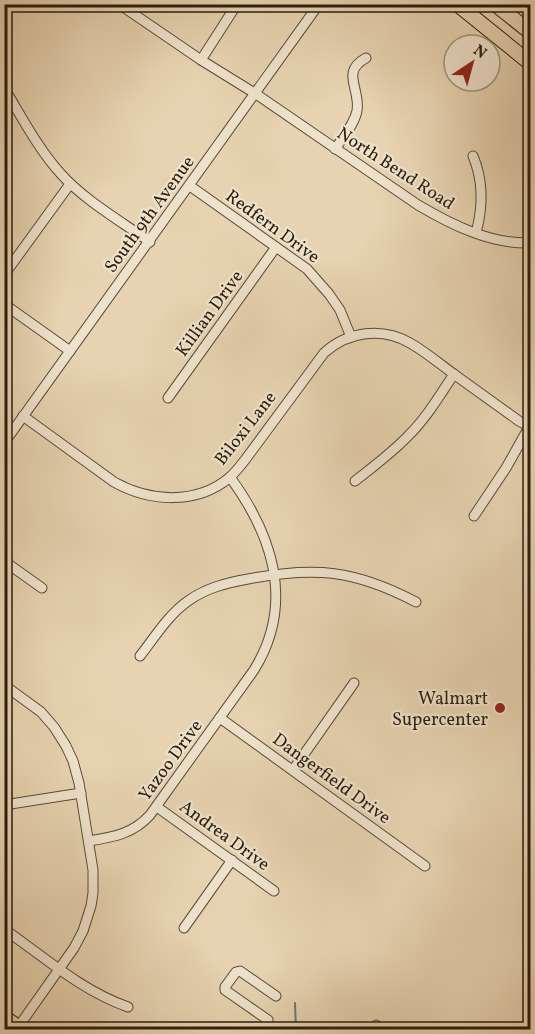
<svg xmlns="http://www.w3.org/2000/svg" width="535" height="1034" font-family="Vollkorn,serif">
	<rect width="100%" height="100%" fill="#e7d3b1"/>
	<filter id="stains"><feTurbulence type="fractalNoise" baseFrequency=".00333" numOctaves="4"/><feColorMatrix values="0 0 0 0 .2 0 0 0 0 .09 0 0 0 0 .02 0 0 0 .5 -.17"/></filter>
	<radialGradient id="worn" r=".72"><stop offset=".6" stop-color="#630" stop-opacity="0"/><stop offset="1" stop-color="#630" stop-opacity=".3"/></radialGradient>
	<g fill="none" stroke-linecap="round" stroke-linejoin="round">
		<!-- stream -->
		<g stroke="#6b796d" stroke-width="2">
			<polyline points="295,1003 296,1030"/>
			<polyline points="289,1030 296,1024"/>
		</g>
		<!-- minor casing -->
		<g stroke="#594a35" stroke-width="11">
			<g id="minor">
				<path d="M119,4L201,60L256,94L418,205C452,225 490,244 530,243"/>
				<polyline points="201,60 237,4"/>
				<path d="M4,88C22,117 38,149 61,174C83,199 122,222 150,242"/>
				<path d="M335,149C343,137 354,125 357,111C361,89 340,72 366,58"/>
				<path d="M473,156C484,182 483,207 476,233"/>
				<polyline points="190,186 307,269 329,294 340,310 351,337"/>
				<polyline points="4,275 70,184"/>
				<polyline points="4,304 70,351"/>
				<polyline points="168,398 276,247"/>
				<path d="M23,416L114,482C150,502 196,505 229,478C235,473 240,466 245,460L324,353C348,331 382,327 410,343C426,352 441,365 455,375C477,391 498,406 519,421L530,427"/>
				<polyline points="4,443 319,4"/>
				<path d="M355,481C374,466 393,452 409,435C427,417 440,395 454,374"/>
				<polyline points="474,516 506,468 529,427"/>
				<polyline points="4,561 42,588"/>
				<path d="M140,656C155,637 168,615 188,601C206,588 226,583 248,579C315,566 355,570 416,602"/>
				<polyline points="4,685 41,712 54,727 66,746 73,761 79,783 93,870 93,893 91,906 83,931 74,948 19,1026"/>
				<polyline points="220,718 425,866"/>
				<polyline points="293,770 354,683"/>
				<polyline points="4,805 81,793"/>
				<polyline points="157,807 274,891"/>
				<path d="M89,841C113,837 133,834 150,815L254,670C295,604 273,536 230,477"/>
				<polyline points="184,928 232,860"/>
				<path d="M4,929C44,957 82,991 128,1007"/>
				<polyline points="264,1030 268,1020 225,990 225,987 236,972 240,971 276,996"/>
				<polyline points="373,1030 376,1025"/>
			</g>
		</g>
		<!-- major casing -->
		<g stroke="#2a1d0c" stroke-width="14">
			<polyline id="major" points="4,1016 24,1030"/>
		</g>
		<!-- highway casing -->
		<g stroke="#2a1d0c" stroke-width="16">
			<g id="highway">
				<polyline points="457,4 530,63"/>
				<polyline points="495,4 530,32"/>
			</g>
		</g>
		<!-- minor -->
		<use href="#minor" stroke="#efe2cc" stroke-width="9"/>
		<!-- major -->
		<use href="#major" stroke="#e7d3b1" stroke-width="12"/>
		<!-- highway -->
		<use href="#highway" stroke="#e7d3b1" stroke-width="14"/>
	</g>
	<!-- markers -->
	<circle fill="#8f2418" stroke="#efe2cc" stroke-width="2" cx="500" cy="708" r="6"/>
	<g text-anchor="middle" stroke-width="4.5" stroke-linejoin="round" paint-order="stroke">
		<!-- street labels -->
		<g font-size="18" fill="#2a1d0c" stroke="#efe2cc">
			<text transform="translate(396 168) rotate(33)" y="6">North Bend Road</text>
			<text transform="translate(149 214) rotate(-54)" y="6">South 9th Avenue</text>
			<text transform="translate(273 226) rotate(36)" y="6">Redfern Drive</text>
			<text transform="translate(209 313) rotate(-54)" y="6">Killian Drive</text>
			<text transform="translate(245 428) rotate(-52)" y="6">Biloxi Lane</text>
			<text transform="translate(170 760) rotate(-54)" y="6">Yazoo Drive</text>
			<text transform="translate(332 778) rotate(36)" y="6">Dangerfield Drive</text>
			<text transform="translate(225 835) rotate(36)" y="6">Andrea Drive</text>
		</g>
		<!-- poi labels -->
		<g font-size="18" fill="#2a1d0c" stroke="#efe2cc" text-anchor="end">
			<text x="488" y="704">Walmart<tspan x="488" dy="21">Supercenter</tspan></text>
		</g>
	</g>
	<!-- margin -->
	<rect width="535" height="1034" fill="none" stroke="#e7d3b1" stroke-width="24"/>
	<rect x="6" y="6" width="523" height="1022" fill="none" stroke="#2a1d0c" stroke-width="3"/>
	<rect x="12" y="12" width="511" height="1010" fill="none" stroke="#2a1d0c" stroke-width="1.5"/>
	<!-- north arrow -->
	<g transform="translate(472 63) rotate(36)"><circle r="28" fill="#efe2cc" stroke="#a0937f" stroke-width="1.5"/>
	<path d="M0-4.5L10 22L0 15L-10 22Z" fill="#8f2418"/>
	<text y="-9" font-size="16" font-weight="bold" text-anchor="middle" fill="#2a1d0c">N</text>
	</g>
	<rect width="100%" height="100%" filter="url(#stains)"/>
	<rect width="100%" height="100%" fill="url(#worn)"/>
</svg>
